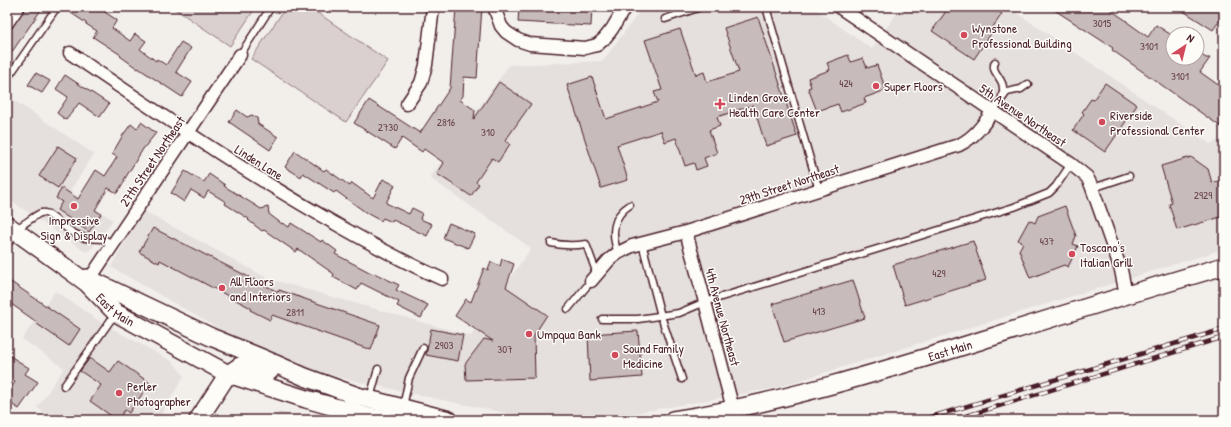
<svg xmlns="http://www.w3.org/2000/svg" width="1231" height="427" font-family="'Patrick Hand',sans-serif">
	<rect width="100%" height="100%" fill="#f2efeb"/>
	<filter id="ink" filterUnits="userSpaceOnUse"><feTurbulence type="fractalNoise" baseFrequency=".025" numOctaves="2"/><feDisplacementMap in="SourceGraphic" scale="8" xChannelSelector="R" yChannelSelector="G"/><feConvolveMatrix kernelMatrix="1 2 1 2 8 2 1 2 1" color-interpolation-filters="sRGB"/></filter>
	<g filter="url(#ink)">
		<!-- built -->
		<g fill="#e5dfdd">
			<polygon points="643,7 812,7 872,49 901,7 1008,7 1210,144 1224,138 1224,249 775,388 630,414 521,416 442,400 315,372 223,331 111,267 142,210 269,279 471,336 531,248 430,178 509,65 603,61"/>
			<polygon points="9,97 94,154 70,191 113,220 93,247 88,251 84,251 7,198 7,100"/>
			<polygon points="55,291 102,323 173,362 184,376 158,420 56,420 37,408 64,368 22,339"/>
			<polygon points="279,412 317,420 273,420"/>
		</g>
		<!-- green -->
		<g fill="#d9d0cf" stroke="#92787d">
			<polygon points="172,7 256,7 230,46"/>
			<polygon points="286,7 309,7 388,61 346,122 251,59"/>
		</g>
		<!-- building -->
		<g fill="#c8bbbb" stroke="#4a1f2b">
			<polygon points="26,7 43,7 7,59 7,35"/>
			<polygon points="62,7 97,7 117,20 112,28 130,41 135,34 146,41 140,49 156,61 157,59 166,65 181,42 191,48 176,72 192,82 182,97 138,68 138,69 120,56 121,55 93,37 97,31 86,24 86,23"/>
			<polygon points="456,7 482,7 477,78 464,77 463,96 460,100 475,110 474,119 499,82 531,104 505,141 510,144 498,162 492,158 476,182 479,184 471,196 437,174 444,163 424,149 422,152 402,138 395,149 354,123 369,100 420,133 450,88"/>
			<polygon points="519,7 592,7 591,26 518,22"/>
			<polygon points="949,7 992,7 1002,14 990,31 992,32 974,59 932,31"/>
			<polygon points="1050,7 1106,7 1127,21 1127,22 1148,37 1156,25 1173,36 1173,58 1197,58 1197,52 1206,58 1210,58 1200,72 1224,89 1224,129 1112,50 1113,48"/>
			<polygon points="1177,7 1224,7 1224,14 1213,30"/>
			<polygon points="758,17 797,136 766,146 753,105 717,117 720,126 709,130 717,153 704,158 707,166 696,170 694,163 685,166 676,138 665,142 661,131 617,145 628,180 601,188 567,85 592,77 606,119 658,102 654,92 662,90 645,40 680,29 696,75 704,72 707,82 739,72 724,28"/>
			<polygon points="848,55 851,62 863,58 867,68 877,65 886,90 864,98 866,103 841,112 838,104 817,111 808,88 811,87 808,78 830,70 827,63"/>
			<polygon points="36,73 50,81 42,93 28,85"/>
			<polygon points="65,75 109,104 100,117 79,103 66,120 57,113 68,97 56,89"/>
			<polygon points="1105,83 1137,105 1105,152 1073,130 1084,114 1082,112 1091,99 1093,100"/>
			<polygon points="237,110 247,117 252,115 257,118 258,124 278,137 270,150 229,122"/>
			<polygon points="141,122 156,133 143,149 124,180 125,180 117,193 108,188 95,210 101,214 89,232 57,210 62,202 56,198 62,188 78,199 96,170 105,176 117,157 112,154 123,135 131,124 137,129"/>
			<polygon points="58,146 77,158 58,188 39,176"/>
			<polygon points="295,151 324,171 326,169 350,186 352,183 373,198 383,179 395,185 386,203 409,214 412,208 422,213 420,219 432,224 427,236 393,220 392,222 383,218 381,221 368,214 336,191 334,193 303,173 301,177 285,167"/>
			<polygon points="1191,157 1208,169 1212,183 1221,180 1224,188 1224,216 1177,230 1169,204 1172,203 1161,166"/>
			<polygon points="185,171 204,182 209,174 225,185 224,186 258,207 261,209 268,207 269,214 282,224 282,223 289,227 291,223 321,242 322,240 337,251 335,254 373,274 374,273 399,285 396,290 428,305 421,318 397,306 399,302 361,283 357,290 333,277 334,274 298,249 296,252 264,230 262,231 248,220 249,219 225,204 226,202 208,191 204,198 191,190 184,202 171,193"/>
			<polygon points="1065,206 1076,236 1073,244 1078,246 1068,267 1064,265 1030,278 1019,250 1023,243 1018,240 1029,220 1035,223 1038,216"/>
			<polygon points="449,223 475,234 468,248 443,238"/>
			<polygon points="153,228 278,292 279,290 380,325 371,350 272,315 270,320 250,310 251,308 160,260 159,263 139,252"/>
			<polygon points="973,241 986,280 905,305 893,265"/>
			<polygon points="502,259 514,264 506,287 547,315 534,335 535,378 466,380 465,364 484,339 493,341 455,316 466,299 471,302 484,268 488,270 491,262 500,266"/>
			<polygon points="853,280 865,318 784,342 772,304"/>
			<polygon points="11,282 80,329 69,346 37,324 38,323 7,301 7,288"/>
			<polygon points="431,329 463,335 458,361 426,355"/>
			<polygon points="638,331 642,377 590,381 588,334"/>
			<polygon points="7,354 29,368 25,374 38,382 19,409 7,401 7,394 15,382 7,377"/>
			<polygon points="90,358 110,372 118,361 150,383 129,413 125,410 117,420 90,401 101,385 80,371"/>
		</g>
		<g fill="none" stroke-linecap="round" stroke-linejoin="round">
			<!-- lane casing -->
			<g stroke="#4a1f2b" stroke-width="9">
				<g id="lane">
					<polyline points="766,7 819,190"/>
					<polyline points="665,19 701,7"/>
					<polyline points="240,55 271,7"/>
					<path d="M995,62C989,74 1008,78 1002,96"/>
					<polyline points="7,79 57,7"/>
					<polyline points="993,111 1007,92 1021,89 1028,84"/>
					<polyline points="1093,188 1129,176"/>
					<path d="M16,229C22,226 38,213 41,213C44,212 45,213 48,214L73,233L85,238L103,239L113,244"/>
					<path d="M551,243C564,246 574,246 586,244L597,274"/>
					<polyline points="642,243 661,316 682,379"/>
					<path d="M618,253C611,235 612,216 630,205"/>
					<polyline points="568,309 591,281"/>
					<polyline points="602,319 638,319 679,313 705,302 1014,207 1049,193 1056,186 1071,164"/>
					<polyline points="64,386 115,314"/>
					<polyline points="370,398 378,369"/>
					<polyline points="403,407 409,378 423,348"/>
				</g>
			</g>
			<!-- street casing -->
			<g stroke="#4a1f2b" stroke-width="15">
				<g id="street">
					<polyline points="494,7 501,26 506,32 518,40 530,44 585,48 597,45 604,39 612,29 625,7"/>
					<polyline points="839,7 1071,164 1087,177 1091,185 1121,270 1126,295"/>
					<polyline points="7,23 18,7"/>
					<path d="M70,53C160,114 248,175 343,228C375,246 408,264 442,279"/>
					<polyline points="407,104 421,83 426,65 433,7"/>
					<polyline points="686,232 705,302 733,409"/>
					<polyline points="7,240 14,230"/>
					<path d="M591,281L609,260L618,253L632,246L686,232L959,145C975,137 983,125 993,111"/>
					<polyline points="87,283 240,55"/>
				</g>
			</g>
			<!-- secondary casing -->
			<g stroke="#4a1f2b" stroke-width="20">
				<g id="secondary">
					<path id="s1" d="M7,225L87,283L116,313L228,374L306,399L366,416L385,420"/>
					<polyline points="87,278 211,337 262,358 305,377 360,397"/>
					<polyline points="349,394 449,420"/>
					<polyline points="198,420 228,374 240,366 250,365 270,371"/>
					<path id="s2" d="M673,420C781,403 886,370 989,338C1067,313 1146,289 1224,266"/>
				</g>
			</g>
			<!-- lane -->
			<use href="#lane" stroke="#fdfcf7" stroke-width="6"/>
			<!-- street -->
			<use href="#street" stroke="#fdfcf7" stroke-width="12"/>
			<!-- secondary -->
			<use href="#secondary" stroke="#fdfcf7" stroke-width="17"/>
			<!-- rail casing -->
			<g stroke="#4a1f2b" stroke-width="4.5">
				<g id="rail">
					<polyline points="921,420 1224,329"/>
					<polyline points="953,420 1224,337"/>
				</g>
			</g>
			<!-- rail -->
			<use href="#rail" stroke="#fdfcf7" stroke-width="3" stroke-dasharray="9" stroke-linecap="butt"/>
		</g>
	</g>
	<!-- markers -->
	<g fill="#d1495b" stroke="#fdfcf7" stroke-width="1.5">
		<circle cx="964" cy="35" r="4"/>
		<circle cx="876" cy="86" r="4"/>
		<path d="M718 98h4v4h4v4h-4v4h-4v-4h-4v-4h4z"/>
		<circle cx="1102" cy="122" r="4"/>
		<circle cx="74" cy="206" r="4"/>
		<circle cx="1072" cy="254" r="4"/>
		<circle cx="222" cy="288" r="4"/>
		<circle cx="529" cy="334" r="4"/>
		<circle cx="615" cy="355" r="4"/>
		<circle cx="119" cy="393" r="4"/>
	</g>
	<g text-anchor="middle" stroke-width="3" stroke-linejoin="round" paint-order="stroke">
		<!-- number labels -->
		<g font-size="11" fill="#6a464f">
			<text x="1102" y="27">3015</text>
			<text x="1149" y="50">3101</text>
			<text x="1180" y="80">3101</text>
			<text x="846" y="87">424</text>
			<text x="446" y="126">2816</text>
			<text x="388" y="131">2730</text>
			<text x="488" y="136">310</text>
			<text x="1203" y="199">2929</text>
			<text x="1047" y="245">437</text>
			<text x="939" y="277">429</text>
			<text x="819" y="315">413</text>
			<text x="295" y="316">2811</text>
			<text x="444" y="349">2903</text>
			<text x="505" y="353">307</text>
		</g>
		<!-- poi labels -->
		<g font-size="13" fill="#4a1f2b" stroke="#fdfcf7" text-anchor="start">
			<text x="972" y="33">Wynstone<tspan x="972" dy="15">Professional Building</tspan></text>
			<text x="884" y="91">Super Floors</text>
			<text x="729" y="102">Linden Grove<tspan x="729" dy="15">Health Care Center</tspan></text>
			<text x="1110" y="120">Riverside<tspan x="1110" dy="15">Professional Center</tspan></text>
			<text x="74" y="225" text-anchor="middle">Impressive<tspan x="74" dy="15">Sign &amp; Display</tspan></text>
			<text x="1080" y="252">Toscano's<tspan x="1080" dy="15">Italian Grill</tspan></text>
			<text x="230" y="286">All Floors<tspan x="230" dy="15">and Interiors</tspan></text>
			<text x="537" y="339">Umpqua Bank</text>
			<text x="623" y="353">Sound Family<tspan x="623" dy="15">Medicine</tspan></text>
			<text x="127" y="391">Perler<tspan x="127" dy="15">Photographer</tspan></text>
		</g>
		<!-- street labels -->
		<g font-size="13" fill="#4a1f2b" stroke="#fdfcf7">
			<text transform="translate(1023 115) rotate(34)" y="5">5th Avenue Northeast</text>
			<text transform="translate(152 161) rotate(-56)" y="5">27th Street Northeast</text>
			<text transform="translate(259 162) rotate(32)" y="5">Linden Lane</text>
			<text transform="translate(789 184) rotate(-18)" y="5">29th Street Northeast</text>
			<text dy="5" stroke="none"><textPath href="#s1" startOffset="138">East Main</textPath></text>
			<text transform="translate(723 317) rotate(75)" y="5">4th Avenue Northeast</text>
			<text dy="5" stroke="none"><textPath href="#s2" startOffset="286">East Main</textPath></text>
		</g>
	</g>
	<!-- margin -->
	<rect width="1231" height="427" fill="none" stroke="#fdfcf7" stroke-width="24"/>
	<rect x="12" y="12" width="1207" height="403" fill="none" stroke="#4a1f2b" stroke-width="1.5" filter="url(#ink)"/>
	<!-- north arrow -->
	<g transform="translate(1185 46) rotate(35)"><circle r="19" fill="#fdfcf7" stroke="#b5a4a5"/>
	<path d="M0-3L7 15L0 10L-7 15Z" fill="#d1495b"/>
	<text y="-6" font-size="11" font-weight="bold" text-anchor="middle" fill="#4a1f2b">N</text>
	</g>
</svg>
